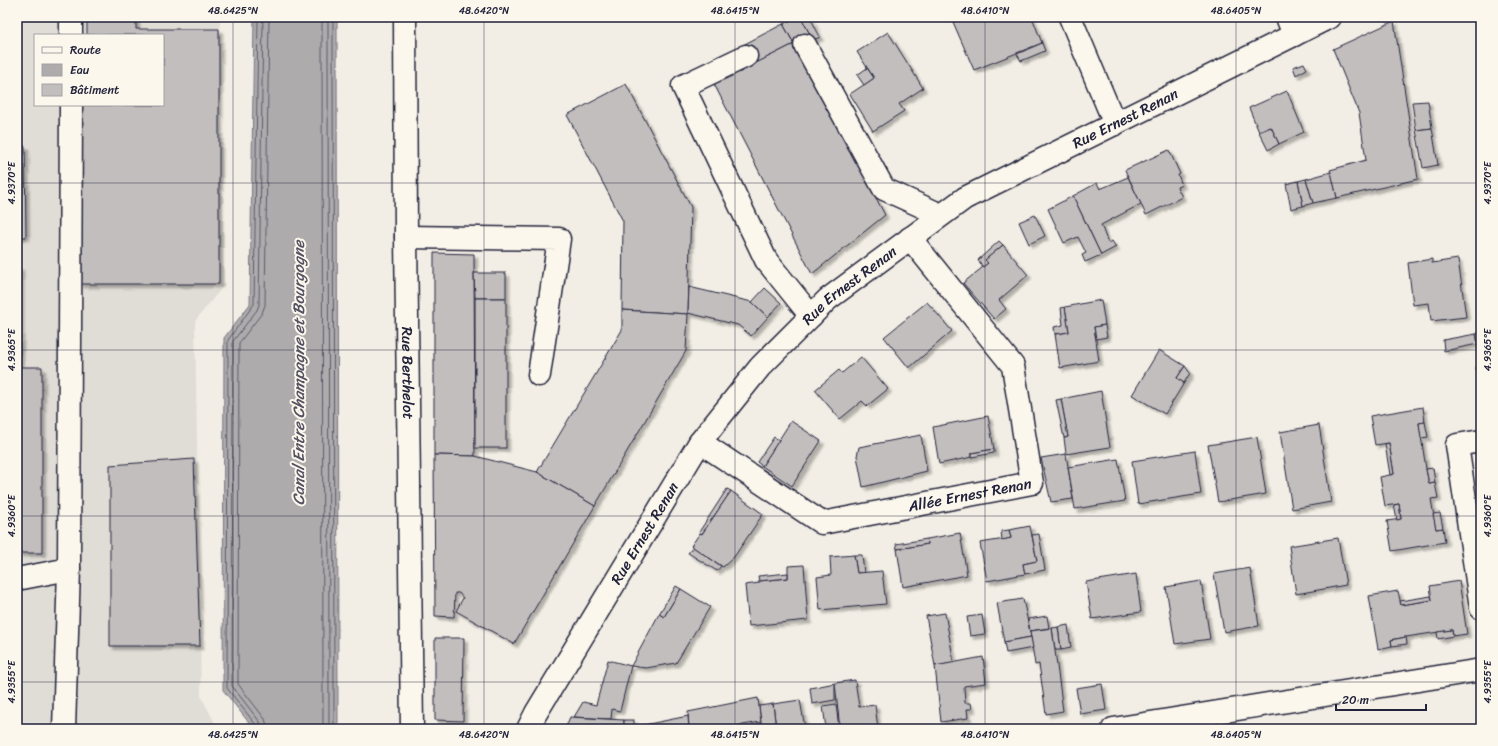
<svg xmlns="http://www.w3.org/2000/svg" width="1498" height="746" font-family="Sriracha,sans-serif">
	<defs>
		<filter id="shadow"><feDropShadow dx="3.5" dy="3.5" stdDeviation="1" flood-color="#0004"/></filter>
	</defs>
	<rect width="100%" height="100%" fill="#f2eee5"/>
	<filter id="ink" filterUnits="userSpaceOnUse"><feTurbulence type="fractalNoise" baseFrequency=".025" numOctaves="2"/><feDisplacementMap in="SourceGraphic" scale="8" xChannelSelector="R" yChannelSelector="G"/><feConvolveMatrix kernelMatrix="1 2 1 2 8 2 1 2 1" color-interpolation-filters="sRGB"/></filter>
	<g filter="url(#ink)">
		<!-- built -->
		<path fill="#e0dcd6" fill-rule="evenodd" d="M17,17H220L224,285L195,321L201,696L218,729H17ZM35,35H163V105H35Z"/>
		<!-- water -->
		<polygon fill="#aeabad" stroke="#76747f" points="254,17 337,17 338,729 254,729 223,690 224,338 250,304"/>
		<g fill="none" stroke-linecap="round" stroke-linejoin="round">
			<!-- shore -->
			<g stroke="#5a5969" stroke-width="1">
				<polyline points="322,17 323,729"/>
				<polyline points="328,17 329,729"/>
				<polyline points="333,17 334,729"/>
				<polyline points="257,729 256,725 227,688 228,340 254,304 258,17"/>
				<polyline points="262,729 260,722 232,686 233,341 257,310 259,305 263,17"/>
				<polyline points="268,729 265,719 238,684 239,343 262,313 265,305 269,17"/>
			</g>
		</g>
		<!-- building -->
		<g fill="#c2bebe" stroke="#22223b" filter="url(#shadow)">
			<polygon points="87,17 136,17 136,29 219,29 219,284 80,284 80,105 163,105 163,35 87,35"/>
			<polygon points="797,17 801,17 813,40 797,49 783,24"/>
			<polygon points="801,17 810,17 820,37 813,40"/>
			<polygon points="965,17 1032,17 1042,43 974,70 953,22"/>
			<polygon points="1394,21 1418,179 1337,198 1330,170 1366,160 1359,113 1333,49"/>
			<polygon points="783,24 794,44 751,66 741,46"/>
			<polygon points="888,32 923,88 899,104 904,111 873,131 850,94 874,78 857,52"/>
			<polygon points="1042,43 1045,51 1021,61 1017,54"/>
			<polygon points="794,44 885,215 812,274 714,84"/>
			<polygon points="1304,63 1307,69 1296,75 1293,67"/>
			<polygon points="867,68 874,78 864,85 857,75"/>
			<polygon points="626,84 691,207 688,314 622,310 623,221 567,115"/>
			<polygon points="1287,91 1304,132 1279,144 1271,127 1259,132 1249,108"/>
			<polygon points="1428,101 1432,128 1416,130 1412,102"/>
			<polygon points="1271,127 1279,144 1268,150 1259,132"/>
			<polygon points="1432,128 1438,165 1423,168 1416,130"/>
			<polygon points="17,146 25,146 26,237 17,237"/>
			<polygon points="1169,150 1180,174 1178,175 1182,185 1177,187 1182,197 1146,215 1125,170"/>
			<polygon points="1331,172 1337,198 1313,203 1306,179"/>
			<polygon points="1128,177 1141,204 1101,225 1108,243 1112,241 1116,247 1101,255 1073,196 1097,183 1100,189"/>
			<polygon points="1306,179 1313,203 1303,206 1298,181"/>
			<polygon points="1298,181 1303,206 1291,209 1286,184"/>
			<polygon points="1073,196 1101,255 1085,262 1082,255 1086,253 1078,237 1064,243 1048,209"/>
			<polygon points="1035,215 1045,236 1029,244 1019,222"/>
			<polygon points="999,241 1003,245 985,260 988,263 983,267 978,260"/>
			<polygon points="1003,245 1028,275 999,300 1006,309 994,319 963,283 988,263 985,260"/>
			<polygon points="434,253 474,254 475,456 434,455"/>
			<polygon points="1432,259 1432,263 1458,259 1466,317 1431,321 1429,303 1413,305 1408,263"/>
			<polygon points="17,267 20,267 20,367 42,367 42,553 17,553"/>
			<polygon points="474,273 506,273 506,298 475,298"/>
			<polygon points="689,287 752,302 768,317 751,336 738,325 688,313"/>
			<polygon points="765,288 781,303 768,317 752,302"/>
			<rect x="475" y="298" width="31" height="150"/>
			<polygon points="1101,300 1105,325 1094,327 1099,361 1060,368 1055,334 1069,332 1065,307"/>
			<polygon points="927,302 952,331 909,368 884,337"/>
			<polygon points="1065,307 1069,332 1055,334 1054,327 1063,325 1061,308"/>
			<polygon points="622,310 688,314 686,351 595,506 537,472 622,330"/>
			<polygon points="1105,325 1107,337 1096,339 1094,327"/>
			<polygon points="1481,332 1481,343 1478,344 1476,334"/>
			<polygon points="1476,334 1478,344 1444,351 1443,340"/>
			<polygon points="1159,350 1185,366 1177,378 1184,383 1165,414 1132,395"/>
			<polygon points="861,357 888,389 867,406 862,401 840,419 815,390 839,370 842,373"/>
			<polygon points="1185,366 1190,373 1184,383 1177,378"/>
			<polygon points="1481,366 1481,381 1478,381 1476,367"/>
			<polygon points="1101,391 1110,447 1066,454 1064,438 1068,437 1061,399"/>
			<polygon points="1061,399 1068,437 1064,438 1056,400"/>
			<polygon points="1423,407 1425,422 1419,423 1426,469 1429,484 1435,483 1438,498 1431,499 1436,529 1443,528 1445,542 1392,551 1387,521 1401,519 1399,504 1385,506 1380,477 1394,474 1389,443 1375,445 1370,416"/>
			<polygon points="988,416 994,449 972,453 972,457 939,464 933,427"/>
			<polygon points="791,421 821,441 792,486 762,466"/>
			<polygon points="1425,422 1428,437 1421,438 1419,423"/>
			<polygon points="1319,425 1331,502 1292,509 1280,432"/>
			<polygon points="921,435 927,471 863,487 857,456 859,447"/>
			<polygon points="774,437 779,440 762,466 757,462"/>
			<polygon points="1257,437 1266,494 1218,502 1208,445"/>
			<polygon points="1389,443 1394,474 1390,475 1385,444"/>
			<polygon points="994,449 994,453 972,457 972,453"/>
			<polygon points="1195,451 1201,494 1138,504 1132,461"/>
			<polygon points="1066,454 1073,499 1051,502 1041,458"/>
			<polygon points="434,455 475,456 537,472 595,506 514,644 456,611 463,598 459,593 455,593 454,617 435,616"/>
			<polygon points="194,459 200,646 110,646 110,465"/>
			<polygon points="1118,459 1125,501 1075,509 1068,467"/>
			<polygon points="1433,468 1435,483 1429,484 1426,469"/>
			<polygon points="727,489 731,491 702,534 699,532"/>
			<polygon points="731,491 763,514 734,557 723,567 691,546 700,533 702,534"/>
			<polygon points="1399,504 1401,519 1397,520 1394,505"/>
			<polygon points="1440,513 1443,528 1436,529 1433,514"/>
			<polygon points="1030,526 1037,561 1023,564 1025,574 987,581 980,543 1011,538 1009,530"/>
			<polygon points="1009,530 1011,538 1002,540 1001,531"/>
			<polygon points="960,533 967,575 903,587 897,549 928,544 927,539"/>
			<polygon points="1039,534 1045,570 1025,574 1023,564 1037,561 1032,535"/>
			<polygon points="1338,538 1346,585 1296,594 1289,546"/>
			<polygon points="927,539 928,544 897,549 896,544"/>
			<polygon points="693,547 721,566 717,571 688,553"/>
			<polygon points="854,555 862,555 864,573 857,573"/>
			<polygon points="854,555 857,573 882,571 886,604 820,610 817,577 831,575 830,557"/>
			<polygon points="804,565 808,620 749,626 745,585 759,583 759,581 788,578 788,566"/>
			<polygon points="1250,568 1259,626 1224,632 1214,574"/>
			<polygon points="788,573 788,578 759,581 758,576"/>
			<polygon points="1136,574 1141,612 1092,619 1086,582"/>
			<polygon points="1201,581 1210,639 1175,644 1166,587"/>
			<polygon points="1459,581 1467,634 1453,636 1452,630 1406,637 1391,640 1392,646 1378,649 1369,596 1398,591 1401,605 1432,600 1430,586"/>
			<polygon points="676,586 681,589 664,617 659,614"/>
			<polygon points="681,589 710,607 676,663 646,668 631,666 659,614 664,617"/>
			<polygon points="1431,596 1432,600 1401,605 1400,601"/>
			<polygon points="1023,599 1031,637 1004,642 997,603"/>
			<polygon points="945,613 954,663 935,666 926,616"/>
			<polygon points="982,615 985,634 970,636 967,617"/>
			<polygon points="1047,616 1049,628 1030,631 1028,619"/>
			<polygon points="1068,625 1071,648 1061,650 1058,627"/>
			<polygon points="1058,627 1061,650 1055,650 1052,628"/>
			<polygon points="1052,628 1063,711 1046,714 1039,664 1035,665 1030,631"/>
			<polygon points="1452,630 1453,636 1438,639 1437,632"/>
			<polygon points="1031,637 1033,648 1006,653 1004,642"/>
			<polygon points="1406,637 1407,644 1392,646 1391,640"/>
			<polygon points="435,638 464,638 463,721 435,720"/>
			<polygon points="983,657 986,683 964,686 965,703 971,703 972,709 967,709 968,718 941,722 935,666"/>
			<polygon points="608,660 631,666 620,711 612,709 611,719 574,717 583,702 596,705"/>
			<polygon points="855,680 859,707 875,705 878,729 840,729 835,683"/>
			<polygon points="835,683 835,700 812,704 810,688"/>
			<polygon points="1102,684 1106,710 1080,714 1076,688"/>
			<polygon points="758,698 761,722 719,729 689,729 688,712"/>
			<polygon points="800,700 805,728 776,729 773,704"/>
			<polygon points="773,704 776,729 762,729 759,706"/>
			<polygon points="836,704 839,729 826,729 823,706"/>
			<polygon points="688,716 689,729 634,729 634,727"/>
			<polygon points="570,717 624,720 624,729 565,729"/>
			<rect x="624" y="720" width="10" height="9"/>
		</g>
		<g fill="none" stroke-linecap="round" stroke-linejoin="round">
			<!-- minor casing -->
			<g stroke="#22223b" stroke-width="25">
				<g id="minor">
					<path id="s1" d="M405,17L406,237L412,729"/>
					<polyline points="1070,17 1115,124"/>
					<polyline points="1287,17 1294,35"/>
					<polyline points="71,35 71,17"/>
					<polyline points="805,45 884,189 941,215"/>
					<polyline points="746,56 683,86 766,260 811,316"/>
					<polyline points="406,237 559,239 539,375"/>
					<polyline points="1481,441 1457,445 1481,608"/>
					<path id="s2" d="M700,442L822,523L1032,483L1013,366L910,238"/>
					<polyline points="17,579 69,569 71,105"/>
					<polyline points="64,729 69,569"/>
					<path id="s3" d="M528,729L536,713L700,442L760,367L828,299L965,198L1330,17"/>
					<polyline points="1113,729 1481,670"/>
				</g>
			</g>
			<!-- minor -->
			<use href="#minor" stroke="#fbf7ec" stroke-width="22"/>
		</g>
	</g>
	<!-- ticks -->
	<path fill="none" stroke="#22223b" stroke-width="1" stroke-opacity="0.45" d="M17,17H1481M233,17V729M484,17V729M735,17V729M985,17V729M1236,17V729M17,183H1481M17,350H1481M17,516H1481M17,682H1481"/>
	<g text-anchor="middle" stroke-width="4" stroke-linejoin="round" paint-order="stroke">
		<!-- street labels -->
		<g font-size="15" fill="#22223b" stroke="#fbf7ec">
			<text dy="5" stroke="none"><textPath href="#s3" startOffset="876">Rue Ernest Renan</textPath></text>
			<text dy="5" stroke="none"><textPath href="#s3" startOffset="552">Rue Ernest Renan</textPath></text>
			<text dy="5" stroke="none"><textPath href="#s1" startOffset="356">Rue Berthelot</textPath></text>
			<text dy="5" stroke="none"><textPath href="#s2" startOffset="297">Allée Ernest Renan</textPath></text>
			<text dy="5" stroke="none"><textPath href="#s3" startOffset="228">Rue Ernest Renan</textPath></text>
		</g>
		<!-- water labels -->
		<g font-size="16" font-style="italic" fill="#535263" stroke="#fbf7ec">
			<text transform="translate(298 373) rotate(-90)" y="6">Canal Entre Champagne et Bourgogne</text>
		</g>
	</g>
	<!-- margin -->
	<rect width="1498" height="746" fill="none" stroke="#fbf7ec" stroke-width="44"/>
	<!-- legend -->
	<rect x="34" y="34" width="130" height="72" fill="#fbf7ec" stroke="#a4a2a5"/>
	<rect x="42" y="47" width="20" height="6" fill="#fbf7ec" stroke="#a4a2a5"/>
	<text x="70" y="54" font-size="12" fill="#22223b">Route</text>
	<rect x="42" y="64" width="20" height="12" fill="#aeabad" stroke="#a4a2a5"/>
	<text x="70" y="74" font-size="12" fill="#22223b">Eau</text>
	<rect x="42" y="84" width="20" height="12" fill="#c2bebe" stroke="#a4a2a5"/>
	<text x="70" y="94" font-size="12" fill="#22223b">Bâtiment</text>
	<!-- scale -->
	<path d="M1336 704v6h90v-6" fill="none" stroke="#22223b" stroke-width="2"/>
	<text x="1342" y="704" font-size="12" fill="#22223b" stroke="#fbf7ec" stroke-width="3" paint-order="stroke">20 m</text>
	<rect x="22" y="22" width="1454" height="702" fill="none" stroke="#22223b" stroke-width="1.5"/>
	<g font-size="10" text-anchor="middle" fill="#22223b">
		<text x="233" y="14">48.6425°N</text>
		<text x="484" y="14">48.6420°N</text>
		<text x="735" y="14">48.6415°N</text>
		<text x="985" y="14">48.6410°N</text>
		<text x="1236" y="14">48.6405°N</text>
		<text transform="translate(1487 183) rotate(-90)" y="4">4.9370°E</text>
		<text transform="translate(11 183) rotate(-90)" y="4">4.9370°E</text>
		<text transform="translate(1487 350) rotate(-90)" y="4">4.9365°E</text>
		<text transform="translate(11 350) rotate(-90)" y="4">4.9365°E</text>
		<text transform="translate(1487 516) rotate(-90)" y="4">4.9360°E</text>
		<text transform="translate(11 516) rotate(-90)" y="4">4.9360°E</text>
		<text transform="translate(1487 682) rotate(-90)" y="4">4.9355°E</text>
		<text transform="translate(11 682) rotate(-90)" y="4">4.9355°E</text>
		<text x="233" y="738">48.6425°N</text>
		<text x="484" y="738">48.6420°N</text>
		<text x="735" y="738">48.6415°N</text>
		<text x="985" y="738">48.6410°N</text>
		<text x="1236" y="738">48.6405°N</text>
	</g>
</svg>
